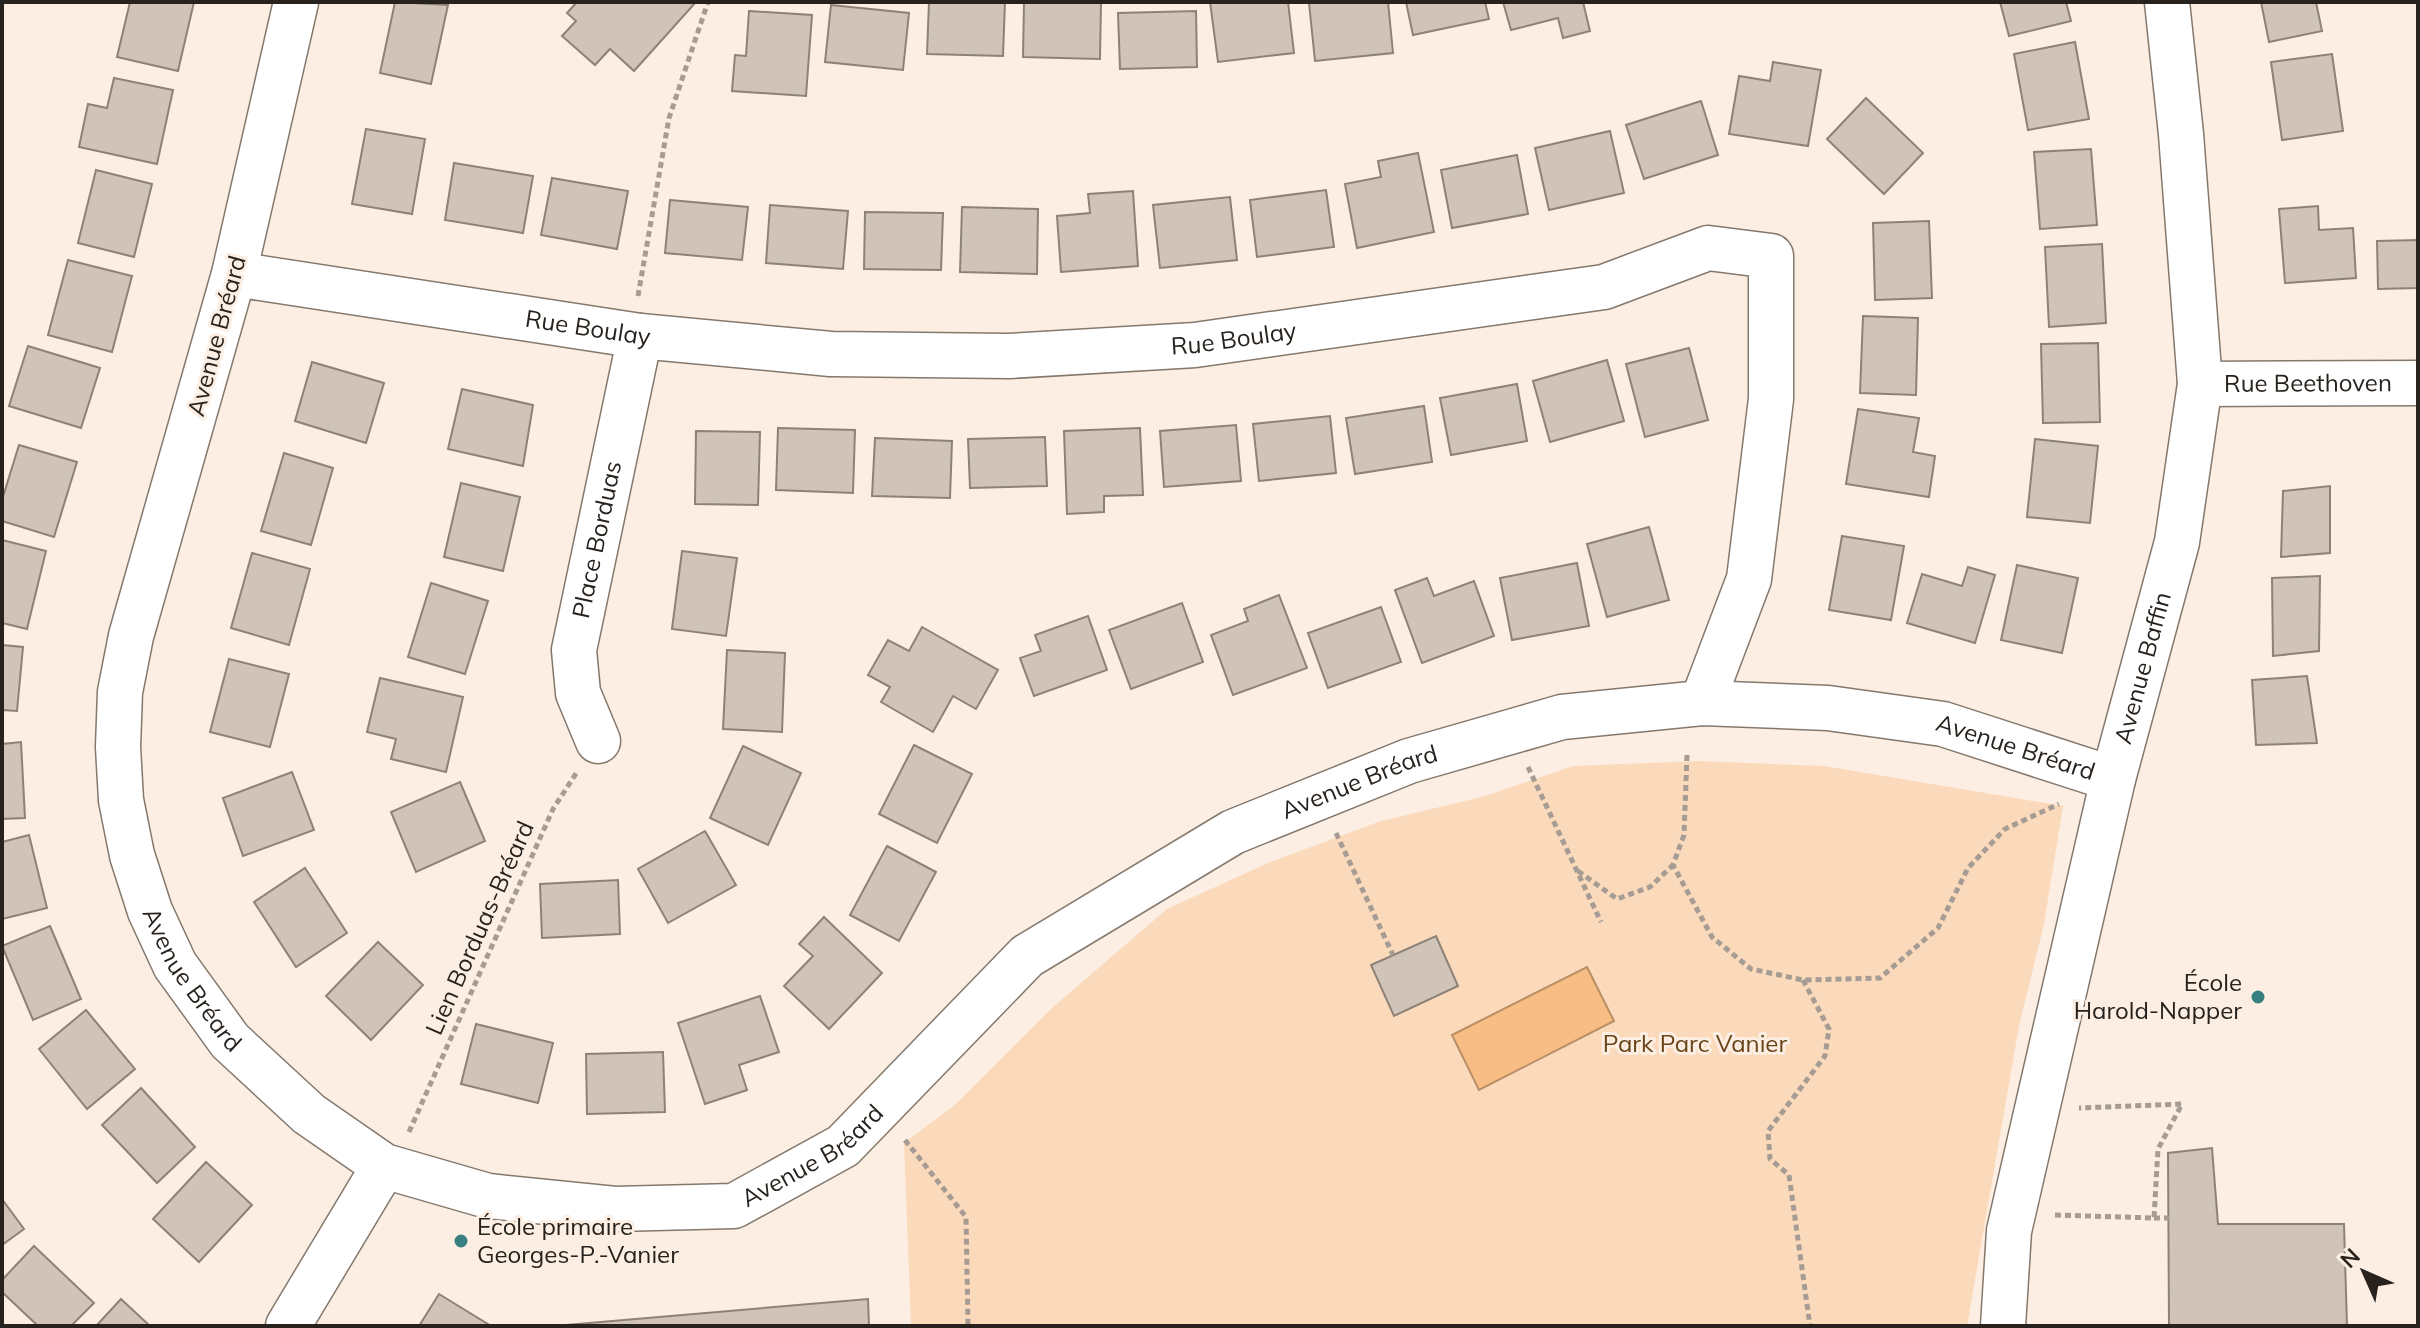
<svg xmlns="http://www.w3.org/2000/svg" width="2420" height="1328" font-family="Mulish,sans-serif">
	<rect width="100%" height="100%" fill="#fceee2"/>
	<!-- green -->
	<polygon fill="#fbdabc" points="1699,761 1825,766 2063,806 2044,924 2019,1026 1967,1326 911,1326 904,1143 956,1104 1052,1008 1167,909 1268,863 1381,821 1482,797 1573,766"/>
	<!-- water -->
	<polygon fill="#f7bd84" stroke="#b98e65" stroke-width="2" points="1587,967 1614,1021 1479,1090 1452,1035"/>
	<!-- building -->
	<g fill="#d0c3b7" stroke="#8e8277" stroke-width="2">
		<polygon points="130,2 194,2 178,71 117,57"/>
		<polygon points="395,2 448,5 431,84 380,73"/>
		<polygon points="577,2 696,2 634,71 610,49 595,65 562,36 576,21 567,13"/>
		<polygon points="929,2 1005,2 1003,56 927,54"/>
		<polygon points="1024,2 1101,2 1100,59 1023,57"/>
		<polygon points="1210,2 1288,2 1294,53 1218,62"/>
		<polygon points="1388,2 1393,53 1315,61 1309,3"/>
		<polygon points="1406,2 1485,2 1489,19 1413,35"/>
		<polygon points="1503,2 1583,2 1590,31 1563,38 1558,18 1511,30"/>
		<polygon points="2000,2 2066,2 2071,21 2009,36"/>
		<polygon points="2261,2 2316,2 2322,31 2269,42"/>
		<polygon points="831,5 909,13 903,70 825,62"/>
		<polygon points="749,11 812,15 806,96 732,91 735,55 746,56"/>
		<polygon points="1196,11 1197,67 1120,69 1118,13"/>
		<polygon points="2075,42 2089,119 2028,130 2014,54"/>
		<polygon points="2332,54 2343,131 2282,140 2271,62"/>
		<polygon points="1773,62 1821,70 1808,146 1729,134 1739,76 1770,81"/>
		<polygon points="114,78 173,90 157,164 79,147 88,104 107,108"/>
		<polygon points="1866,98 1923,153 1884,194 1827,139"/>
		<polygon points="1701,101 1718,155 1644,179 1626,125"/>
		<polygon points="366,129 425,139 412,214 352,204"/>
		<polygon points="1610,131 1624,193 1549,210 1535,148"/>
		<polygon points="2091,149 2097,225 2040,229 2034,152"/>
		<polygon points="1418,153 1434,232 1357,248 1345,184 1381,177 1378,161"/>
		<polygon points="1517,155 1528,214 1452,228 1441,170"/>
		<polygon points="454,163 533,176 523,233 445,220"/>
		<polygon points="96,170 152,184 134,257 78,243"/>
		<polygon points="552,178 628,191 617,249 541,235"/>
		<polygon points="1326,190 1334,247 1257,257 1250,200"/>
		<polygon points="1133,191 1138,266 1061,272 1057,216 1090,213 1088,194"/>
		<polygon points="1230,197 1237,260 1160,268 1153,205"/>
		<polygon points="670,200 748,207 742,260 665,253"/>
		<polygon points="770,205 848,211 843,269 766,263"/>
		<polygon points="2318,206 2319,230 2353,228 2356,278 2285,283 2279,209"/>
		<polygon points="962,207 1038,209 1037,274 960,272"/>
		<polygon points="865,212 943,213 941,270 864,269"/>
		<polygon points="1929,221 1932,298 1875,300 1873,223"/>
		<polygon points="2418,240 2418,288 2378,289 2377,241"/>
		<polygon points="2102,244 2106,323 2049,327 2045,247"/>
		<polygon points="68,260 132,276 112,352 48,335"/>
		<polygon points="1863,316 1918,318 1916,395 1860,393"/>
		<polygon points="2098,343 2100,422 2043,423 2041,344"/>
		<polygon points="28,346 100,368 81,428 9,406"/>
		<polygon points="1689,348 1708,420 1645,437 1626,364"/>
		<polygon points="1607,360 1624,421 1550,442 1533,381"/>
		<polygon points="312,362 384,383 366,443 295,421"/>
		<polygon points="1517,384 1527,441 1451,455 1440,398"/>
		<polygon points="462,389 533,405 523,466 448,449"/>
		<polygon points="1424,406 1432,462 1355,474 1346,418"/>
		<polygon points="1858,409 1919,418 1913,452 1935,456 1929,497 1846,484"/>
		<polygon points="1330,416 1336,473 1259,481 1253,424"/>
		<polygon points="1236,425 1241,481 1164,487 1160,431"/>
		<polygon points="778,428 855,430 853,493 776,490"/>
		<polygon points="1140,428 1143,495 1104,496 1104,512 1067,514 1064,431"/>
		<polygon points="696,431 760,432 758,505 695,504"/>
		<polygon points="1045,437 1047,486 970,488 968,439"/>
		<polygon points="875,438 952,441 950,498 872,496"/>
		<polygon points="2035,439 2098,446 2090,523 2027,517"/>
		<polygon points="19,445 77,462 54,537 2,521 2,500"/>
		<polygon points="284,453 333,468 311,545 261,531"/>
		<polygon points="461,483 520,497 503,571 444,557"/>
		<polygon points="2330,486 2330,553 2281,557 2283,491"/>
		<polygon points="1649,527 1669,600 1607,617 1587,544"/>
		<polygon points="1842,536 1904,546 1891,620 1829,610"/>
		<polygon points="2,540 46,551 27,629 2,623"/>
		<polygon points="682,551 737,558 726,636 672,629"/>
		<polygon points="252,553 310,569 289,645 231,628"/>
		<polygon points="1577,563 1589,626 1512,640 1500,578"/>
		<polygon points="2017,565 2078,578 2062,653 2001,640"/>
		<polygon points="1968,567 1995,575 1975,643 1907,623 1922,574 1962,586"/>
		<polygon points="2320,576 2319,651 2273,656 2272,578"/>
		<polygon points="1427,578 1434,596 1474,581 1494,636 1422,663 1395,590"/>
		<polygon points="431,583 488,601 465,674 408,657"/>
		<polygon points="1279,595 1307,668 1233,695 1211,635 1248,621 1244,609"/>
		<polygon points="1182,603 1203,662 1131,689 1109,630"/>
		<polygon points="1381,607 1401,662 1328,688 1308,633"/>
		<polygon points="1088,616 1107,670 1034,696 1020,658 1041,651 1035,635"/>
		<polygon points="922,627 998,670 976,709 953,696 933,732 881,702 890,687 868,675 888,640 909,651"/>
		<polygon points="2,645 23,647 17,711 2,710"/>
		<polygon points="727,650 785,653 782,732 723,729"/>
		<polygon points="229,659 289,674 270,747 210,732"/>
		<polygon points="2307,676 2317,743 2256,745 2252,680"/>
		<polygon points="380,678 463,697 446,772 391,759 396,739 367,732"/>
		<polygon points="21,742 25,818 2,819 2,744"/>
		<polygon points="914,745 972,774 937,843 879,814"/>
		<polygon points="743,746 801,773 768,845 710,818"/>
		<polygon points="292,772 314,830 243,856 223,798"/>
		<polygon points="460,782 485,841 416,872 391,812"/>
		<polygon points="705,831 736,885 668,923 638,869"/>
		<polygon points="29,835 47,908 2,919 2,842"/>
		<polygon points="887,846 936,872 899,941 850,915"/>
		<polygon points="305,868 347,933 296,967 254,902"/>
		<polygon points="618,880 620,934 542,938 540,884"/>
		<polygon points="824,917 882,973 829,1029 784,986 813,956 799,944"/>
		<polygon points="50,926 81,999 33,1020 2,946"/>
		<polygon points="1436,936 1458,986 1394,1016 1371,965"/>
		<polygon points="378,942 423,985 371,1040 326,996"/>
		<polygon points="760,996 779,1052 739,1065 747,1090 705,1104 678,1023"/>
		<polygon points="86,1010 135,1069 87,1109 39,1049"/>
		<polygon points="476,1024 553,1043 538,1103 461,1084"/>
		<polygon points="663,1052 665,1112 587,1114 586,1054"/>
		<polygon points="141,1088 195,1147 157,1183 102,1125"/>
		<polygon points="2212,1148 2218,1224 2344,1224 2347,1326 2169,1326 2168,1153"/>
		<polygon points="206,1162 252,1205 199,1262 153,1219"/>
		<polygon points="2,1199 24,1229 2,1245"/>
		<polygon points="34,1246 94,1303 71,1326 38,1326 2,1292 2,1280"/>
		<polygon points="439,1294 491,1326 419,1326"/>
		<polygon points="121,1299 150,1326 96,1326"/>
		<polygon points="868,1299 869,1326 554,1326"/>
	</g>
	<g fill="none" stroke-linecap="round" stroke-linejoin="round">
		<!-- minor casing -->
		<g stroke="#84786d" stroke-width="47">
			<g id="minor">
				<path id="s1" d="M296,2L234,274L131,636L120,692L118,747L121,800L132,855L150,911L175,965L230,1041L309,1114L384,1166L488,1196L615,1209L734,1206L843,1146L1027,956L1233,832L1409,761L1562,717L1702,703L1828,708L1943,724L2113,779"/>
				<path id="s2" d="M234,274L640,336L831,354L1009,356L1195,345L1604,287L1708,248L1771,256V399L1749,579L1702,703"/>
				<path id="s3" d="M2200,384L2418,383"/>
				<path id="s4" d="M598,741L578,693L574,650L640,336"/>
				<polyline points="288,1326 384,1166"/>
				<path id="s5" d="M2003,1326L2009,1231L2113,779L2177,542L2200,384L2181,134L2167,2"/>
			</g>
		</g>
		<!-- path -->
		<g stroke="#a69c93" stroke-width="5" stroke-dasharray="6 4" stroke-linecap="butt">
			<polyline points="638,296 669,118 708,2"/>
			<polyline points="1687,755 1684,835 1673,865 1712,937 1751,969 1803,980 1880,978 1938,928 1968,868 2005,829 2059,804"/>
			<polyline points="1528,767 1601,922"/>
			<polyline points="1336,833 1393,955"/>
			<polyline points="1578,871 1617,899 1650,887 1673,865"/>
			<polyline points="1803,980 1829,1029 1825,1056 1768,1131 1770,1159 1789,1175 1810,1326"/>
			<polyline points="409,1132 553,809 577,772"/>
			<polyline points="905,1140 966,1217 968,1326"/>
			<polyline points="2055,1215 2154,1218 2158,1149 2182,1104 2079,1108"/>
			<polyline points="2154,1218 2169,1218"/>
		</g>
		<!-- minor -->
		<use href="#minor" stroke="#fff" stroke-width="44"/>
	</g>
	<!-- markers -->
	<g fill="#37807f" stroke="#fceee2" stroke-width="3">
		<circle cx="2258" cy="997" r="8"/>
		<circle cx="461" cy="1241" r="8"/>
	</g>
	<g text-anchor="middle" stroke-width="6" stroke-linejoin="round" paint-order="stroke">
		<!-- street labels -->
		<g font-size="24" fill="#27221d" stroke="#fceee2">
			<text dy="8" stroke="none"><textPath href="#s2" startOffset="358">Rue Boulay</textPath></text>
			<text transform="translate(217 336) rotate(-75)" y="8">Avenue Bréard</text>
			<text dy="8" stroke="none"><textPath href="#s2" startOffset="1006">Rue Boulay</textPath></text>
			<text dy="8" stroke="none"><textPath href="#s3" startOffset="108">Rue Beethoven</textPath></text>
			<text dy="8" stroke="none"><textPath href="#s4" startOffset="208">Place Borduas</textPath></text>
			<text dy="8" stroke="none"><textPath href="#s5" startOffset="674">Avenue Baffin</textPath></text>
			<text dy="8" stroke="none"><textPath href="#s1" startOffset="3080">Avenue Bréard</textPath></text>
			<text dy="8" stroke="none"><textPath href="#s1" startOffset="2408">Avenue Bréard</textPath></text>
			<text transform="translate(480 928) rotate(-66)" y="8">Lien Borduas-Bréard</text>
			<text dy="8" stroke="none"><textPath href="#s1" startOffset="1016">Avenue Bréard</textPath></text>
			<text dy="8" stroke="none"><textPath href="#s1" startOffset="1736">Avenue Bréard</textPath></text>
		</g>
		<!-- poi labels -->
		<g font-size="24" fill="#27221d" stroke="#fceee2" text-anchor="end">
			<text x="2242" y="991">École<tspan x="2242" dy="28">Harold-Napper</tspan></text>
			<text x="477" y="1235" text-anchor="start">École primaire<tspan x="477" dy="28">Georges-P.-Vanier</tspan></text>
		</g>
		<!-- park labels -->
		<g font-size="24" fill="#6a4419" stroke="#fceee2">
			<text x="1695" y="1052">Park Parc Vanier</text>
		</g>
	</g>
	<!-- border -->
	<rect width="2420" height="1328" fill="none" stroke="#27221d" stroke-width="8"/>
	<!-- north arrow -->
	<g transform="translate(2364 1272) rotate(315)" stroke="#fceee2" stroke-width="6" paint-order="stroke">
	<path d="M0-6L14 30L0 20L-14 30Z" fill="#27221d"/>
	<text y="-12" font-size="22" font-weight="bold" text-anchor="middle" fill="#27221d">N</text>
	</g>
</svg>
